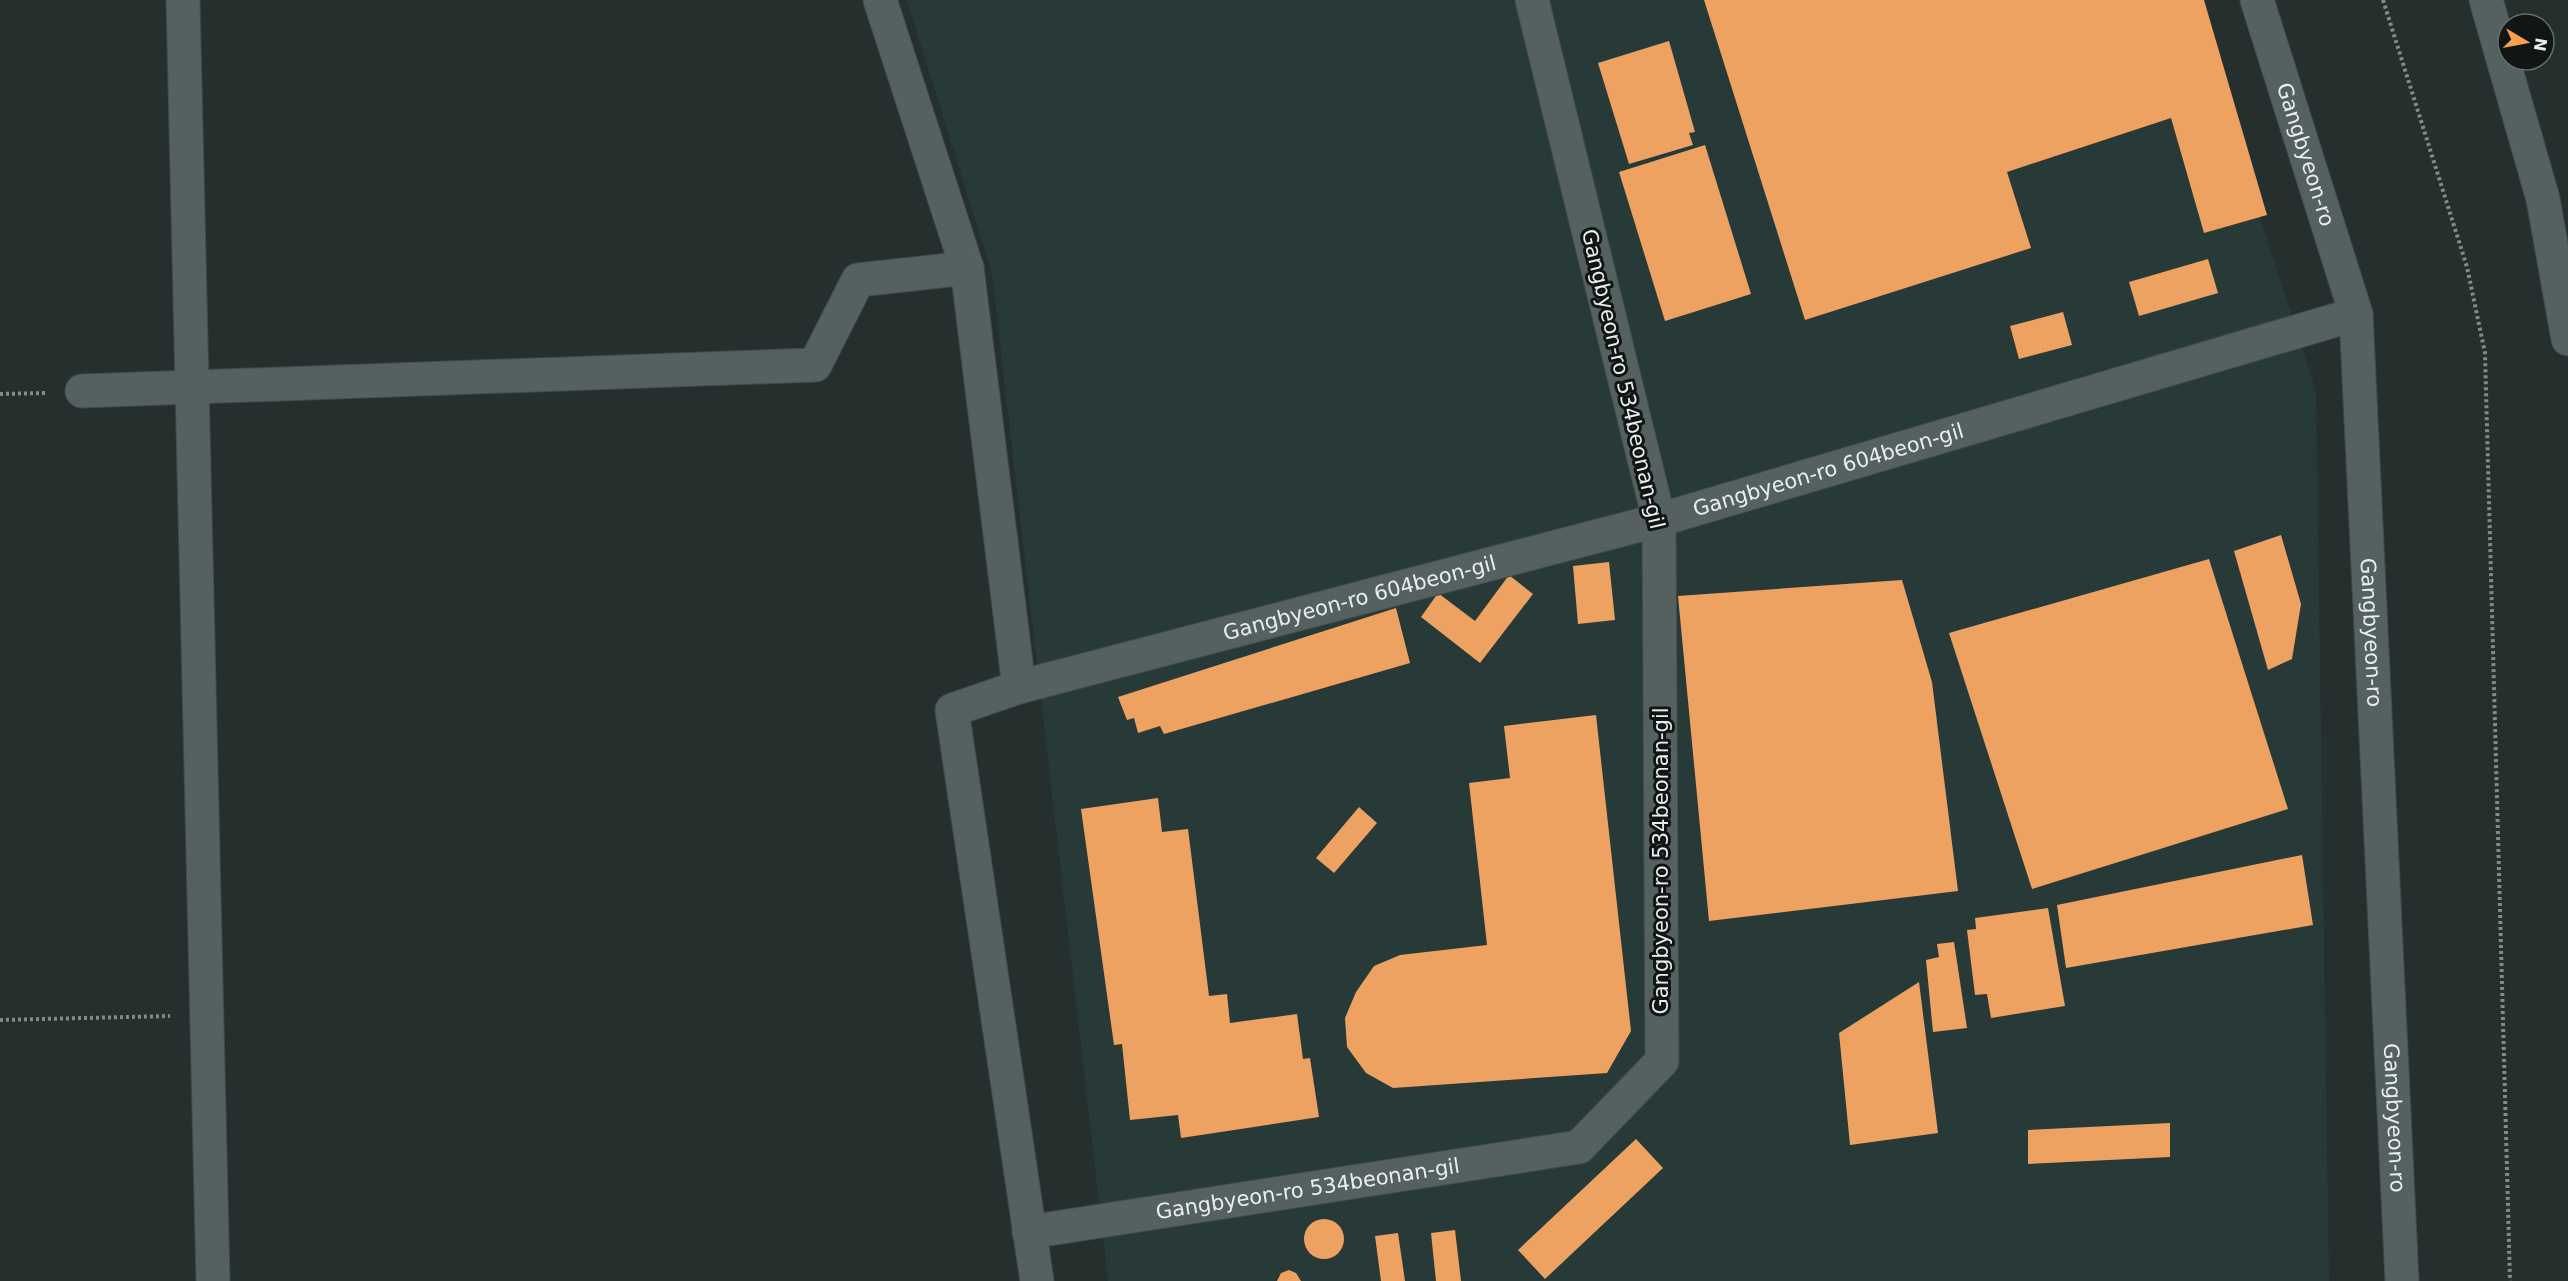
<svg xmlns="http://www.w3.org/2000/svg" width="2568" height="1281" font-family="'DejaVu Sans',sans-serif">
	<rect width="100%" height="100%" fill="#242f2e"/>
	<!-- built -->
	<polygon fill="#273a38" points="907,0 2190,0 2316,391 2329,1281 1108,1281 992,274"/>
	<!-- building -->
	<g fill="#eea262">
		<polygon points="1704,0 2204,0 2267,215 2204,233 2171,118 2007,172 2031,248 1805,320"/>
		<polygon points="1669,41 1695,132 1689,133 1693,145 1629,164 1598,63"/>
		<polygon points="1705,145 1751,294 1665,321 1619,172"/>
		<polygon points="2208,259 2218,293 2139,316 2129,282"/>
		<polygon points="2063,312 2072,345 2019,359 2010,326"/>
		<polygon points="2281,535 2301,604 2292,659 2268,670 2234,551"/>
		<polygon points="2209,559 2288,809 2032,889 1949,633"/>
		<polygon points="1609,562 1615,620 1578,624 1573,566"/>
		<polygon points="1509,575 1533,594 1480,663 1421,617 1438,593 1475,621"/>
		<polygon points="1902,580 1932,682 1958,891 1709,921 1678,596"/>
		<polygon points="1396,608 1410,663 1164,734 1160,726 1138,733 1134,718 1127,720 1118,697"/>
		<polygon points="1596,715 1631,1031 1607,1073 1393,1088 1366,1073 1347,1047 1345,1018 1356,992 1374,966 1400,955 1487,945 1469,783 1510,778 1504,726"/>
		<polygon points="1158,798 1162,832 1188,829 1209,996 1227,994 1230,1023 1297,1014 1303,1059 1310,1058 1319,1117 1181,1138 1178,1115 1130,1120 1122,1044 1114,1045 1081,809"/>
		<polygon points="1359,807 1377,823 1334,873 1316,858"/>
		<polygon points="2302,855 2313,925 2066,968 2057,905"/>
		<polygon points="2048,908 2065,1006 1991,1018 1987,994 1975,995 1967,930 1976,929 1975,918"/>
		<polygon points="1954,942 1967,1028 1933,1032 1926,960 1939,957 1937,944"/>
		<polygon points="1919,982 1938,1133 1850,1145 1839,1033"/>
		<polygon points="2170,1123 2170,1157 2028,1164 2028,1130"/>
		<polygon points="1636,1139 1663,1168 1545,1279 1518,1250"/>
		<circle cx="1324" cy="1239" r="20"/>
		<polygon points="1455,1230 1461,1281 1436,1281 1431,1233"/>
		<polygon points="1398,1233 1405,1281 1381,1281 1375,1236"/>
		<polygon points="1289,1270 1296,1273 1301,1281 1277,1281 1281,1273"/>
	</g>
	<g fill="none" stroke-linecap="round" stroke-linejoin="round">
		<!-- minor casing -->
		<g stroke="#424b4a" stroke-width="35">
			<g id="minor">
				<polyline points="183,0 213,1281"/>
				<polyline points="880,0 967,268 1019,687 952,710 1037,1281"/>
				<polyline points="2486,0 2543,199 2568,339"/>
				<polyline points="82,391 815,365 858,280 967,268"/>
				<path id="s1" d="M1019,687L1659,520L2356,314"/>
				<path id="s2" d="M1029,1232L1579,1147L1662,1061L1659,520L1532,0"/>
			</g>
		</g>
		<!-- tertiary casing -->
		<g stroke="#424b4a" stroke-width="35">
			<g id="tertiary">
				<path id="s3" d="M2257,0L2356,314L2402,1281"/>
			</g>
		</g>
		<!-- path -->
		<g stroke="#828b8a" stroke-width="4" stroke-dasharray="3 3" stroke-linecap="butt">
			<polyline points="2383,0 2467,267 2485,353 2510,1281"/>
			<polyline points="0,394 47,393"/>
			<polyline points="0,1020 170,1016"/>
		</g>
		<!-- minor -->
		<use href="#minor" stroke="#556160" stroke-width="33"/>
		<!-- tertiary -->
		<use href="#tertiary" stroke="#556160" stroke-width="33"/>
	</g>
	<g text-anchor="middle" stroke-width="6" stroke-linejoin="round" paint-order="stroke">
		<!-- street labels -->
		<g font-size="21" fill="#e8eeee" stroke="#111615">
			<text dy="7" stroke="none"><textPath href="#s3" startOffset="162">Gangbyeon-ro</textPath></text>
			<text transform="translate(1623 379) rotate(77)" y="7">Gangbyeon-ro 534beonan-gil</text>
			<text dy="7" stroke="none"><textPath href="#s1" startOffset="838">Gangbyeon-ro 604beon-gil</textPath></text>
			<text dy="7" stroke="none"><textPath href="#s1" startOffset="352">Gangbyeon-ro 604beon-gil</textPath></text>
			<text dy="7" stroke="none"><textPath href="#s3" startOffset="648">Gangbyeon-ro</textPath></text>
			<text transform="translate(1661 861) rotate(-90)" y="7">Gangbyeon-ro 534beonan-gil</text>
			<text dy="7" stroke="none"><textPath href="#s3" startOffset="1134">Gangbyeon-ro</textPath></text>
			<text dy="7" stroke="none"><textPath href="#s2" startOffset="282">Gangbyeon-ro 534beonan-gil</textPath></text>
		</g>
	</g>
	<!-- north arrow -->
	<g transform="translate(2526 42) rotate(100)"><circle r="28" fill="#111615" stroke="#676c6c" stroke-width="1.5"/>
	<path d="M0-4.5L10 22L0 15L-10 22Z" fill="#fa9f4e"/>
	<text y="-9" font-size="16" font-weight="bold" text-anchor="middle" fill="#e8eeee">N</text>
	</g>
</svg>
